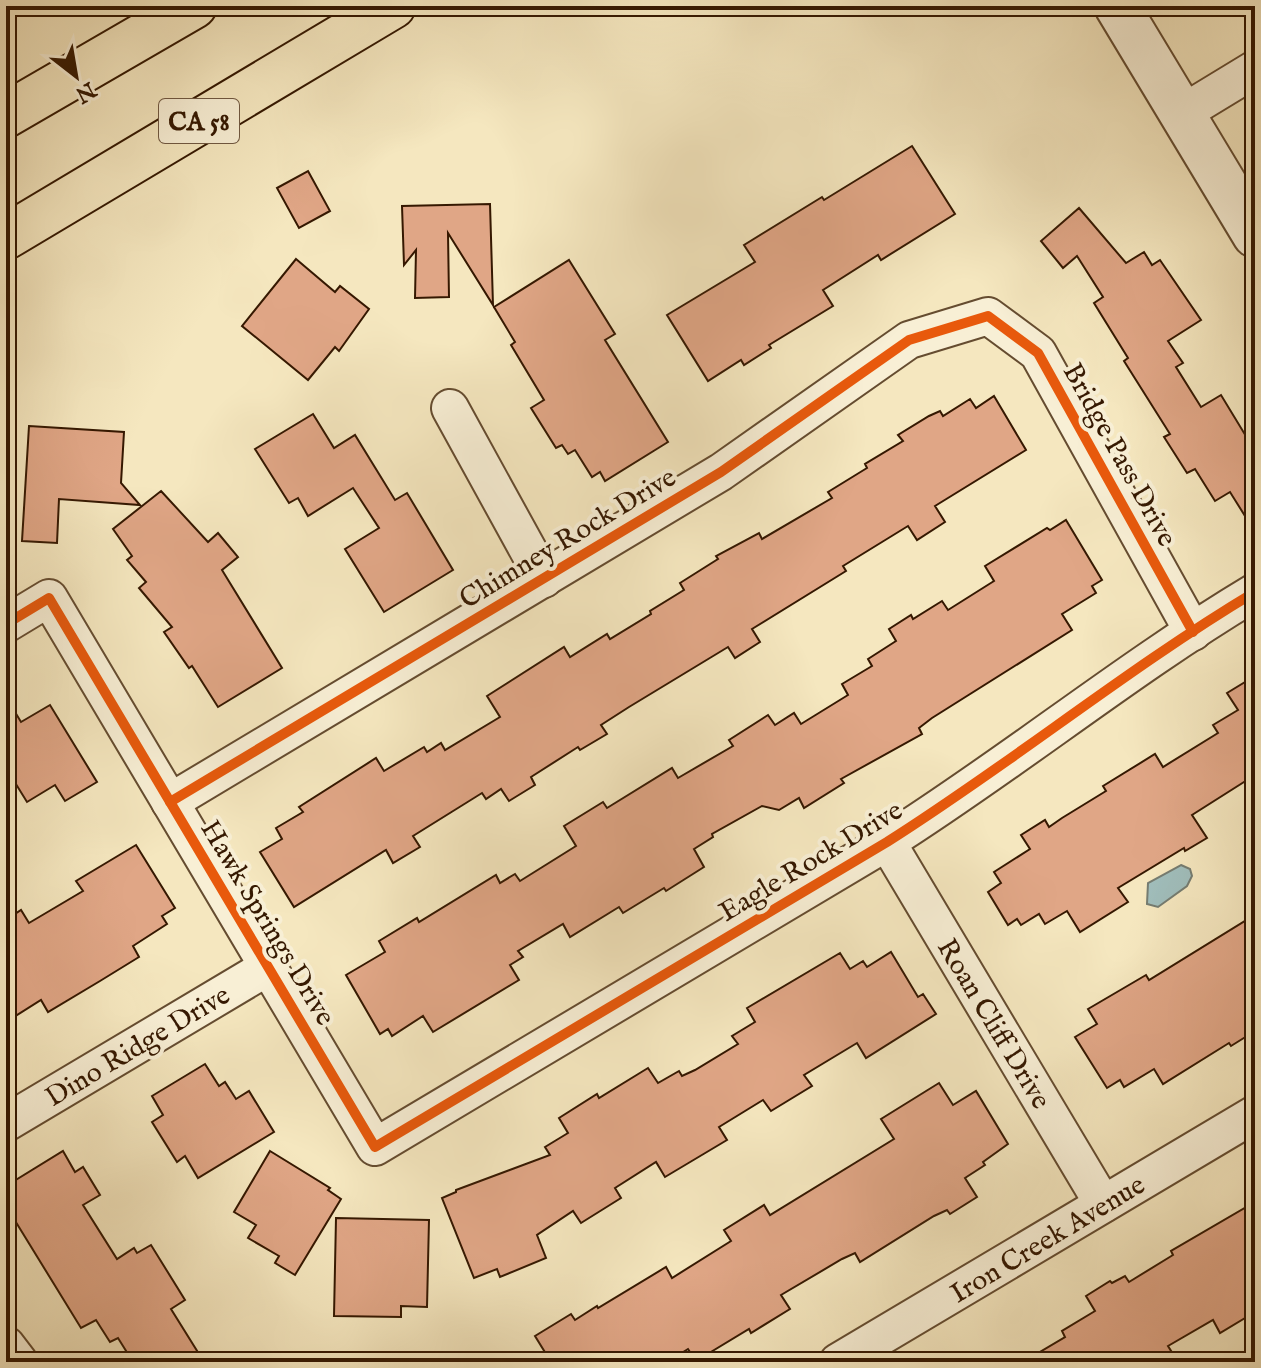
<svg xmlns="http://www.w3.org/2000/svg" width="1261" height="1368" font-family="'IM FELL English',serif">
	<rect width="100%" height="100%" fill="#f5e7bf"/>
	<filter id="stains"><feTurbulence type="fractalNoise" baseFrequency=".0025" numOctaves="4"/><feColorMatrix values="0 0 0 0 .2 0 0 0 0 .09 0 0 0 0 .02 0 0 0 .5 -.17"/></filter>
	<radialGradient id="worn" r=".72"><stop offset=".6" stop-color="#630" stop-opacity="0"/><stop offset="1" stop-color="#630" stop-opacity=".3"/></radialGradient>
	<!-- water -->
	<polygon fill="#a0bebc" stroke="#757c71" stroke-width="2" points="1181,865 1190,869 1192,876 1187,886 1158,907 1147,904 1148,883"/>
	<!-- building -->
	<g fill="#e0a686" stroke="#351801" stroke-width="2">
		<polygon points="912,146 955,214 881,260 878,255 823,290 833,306 769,345 771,348 744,365 741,360 708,381 667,315 755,262 744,245 822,197 824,200"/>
		<polygon points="308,171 330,211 299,228 277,188"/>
		<polygon points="490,204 493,305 448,233 449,297 415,298 416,250 404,265 402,206"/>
		<polygon points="1079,208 1126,263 1144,252 1152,265 1160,260 1201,320 1168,341 1183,363 1176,367 1201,407 1221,395 1255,451 1255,532 1230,492 1215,501 1195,469 1187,473 1164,437 1170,434 1124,361 1128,358 1094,303 1103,297 1077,256 1063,268 1041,241"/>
		<polygon points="296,259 335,292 340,286 369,309 339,351 335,347 308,380 242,326"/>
		<polygon points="569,260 615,334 605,340 668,442 605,481 600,472 592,477 575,450 568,454 562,445 556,448 531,408 544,400 511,345 515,342 494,307"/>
		<polygon points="994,396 1026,450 935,506 945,522 917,540 908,526 843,566 846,571 752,629 760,642 735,658 728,647 629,707 601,725 607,734 580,750 578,747 531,777 535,785 509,801 501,789 486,799 482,793 413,836 420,847 393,863 386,850 294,907 260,852 282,839 276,828 303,812 299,807 376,758 384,771 424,747 427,752 441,743 445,750 500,717 487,696 564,647 570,657 607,634 610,639 651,614 650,611 684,590 680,583 718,559 716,556 759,533 762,539 832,498 828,492 867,468 865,464 903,441 898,435 929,416 940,411 943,416 970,399 976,408"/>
		<polygon points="313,414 334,448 355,435 395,500 407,493 453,570 384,612 345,549 379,528 353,488 308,516 298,498 289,503 255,449"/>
		<polygon points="29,426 124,432 121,483 140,505 59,499 57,543 22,541"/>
		<polygon points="161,491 208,542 218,533 238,557 222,570 282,668 218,707 192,666 189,668 164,632 172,627 139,588 146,582 127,560 132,556 113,529"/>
		<polygon points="1066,520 1102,580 1092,586 1096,593 1062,614 1072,630 932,718 919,728 922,734 841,779 844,783 804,808 799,798 779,810 762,806 712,834 713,837 694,849 704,867 666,891 664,888 623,913 619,907 570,937 563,924 518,951 523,957 510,965 519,980 433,1032 423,1016 392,1036 388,1029 380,1034 346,975 385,952 379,941 417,918 419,922 496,875 500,883 515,874 520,881 576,846 564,826 603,802 607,808 672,768 678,778 733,746 729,740 768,715 775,725 794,713 801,724 848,695 842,684 872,666 868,659 896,641 889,629 911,615 913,619 942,601 948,610 994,581 985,566 1047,528 1050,530"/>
		<polygon points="1255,676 1255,775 1192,815 1207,838 1185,851 1184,848 1118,888 1128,902 1080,932 1067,911 1045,924 1039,914 1021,925 1017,919 1008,925 988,892 1001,883 994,872 1030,849 1021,835 1045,820 1049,827 1062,818 1106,791 1103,786 1155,754 1163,767 1218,733 1213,725 1238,710 1227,693"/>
		<polygon points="6,697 21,722 50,705 97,782 65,801 55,785 27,802 6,768"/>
		<polygon points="136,845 175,908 162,916 167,924 133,946 139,957 100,981 48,1012 41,1000 6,1022 6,920 21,910 29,923 83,891 76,881"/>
		<polygon points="1245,921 1255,938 1255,1031 1231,1046 1229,1043 1163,1084 1154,1069 1124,1087 1120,1080 1107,1088 1075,1037 1097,1024 1088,1009 1146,975 1149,980"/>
		<polygon points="891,952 918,997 923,994 936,1014 866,1058 857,1043 804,1075 812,1086 771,1111 763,1100 719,1127 727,1140 665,1177 656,1162 615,1188 621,1198 581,1223 573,1211 537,1235 546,1258 500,1277 497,1269 474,1278 442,1198 456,1192 456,1190 550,1155 545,1147 568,1133 559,1118 597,1094 599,1098 648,1068 658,1083 679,1071 682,1076 695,1070 738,1044 732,1036 755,1022 747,1008 840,953 850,969 863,961 867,967"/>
		<polygon points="205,1064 219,1086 225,1082 236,1099 249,1091 274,1132 198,1178 185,1156 177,1162 152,1122 163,1115 152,1096"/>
		<polygon points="939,1083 953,1105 976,1091 1008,1144 983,1162 985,1165 965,1178 977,1197 950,1214 947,1210 934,1216 860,1262 855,1253 842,1259 781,1295 790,1309 751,1333 749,1329 696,1361 688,1349 667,1362 551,1362 535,1336 571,1314 575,1320 597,1306 598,1308 666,1267 672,1278 731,1241 724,1230 764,1205 770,1215 894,1139 881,1119"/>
		<polygon points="63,1151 75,1172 83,1167 100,1195 83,1205 117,1259 134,1248 137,1253 151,1245 185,1300 171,1309 204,1362 133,1362 118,1338 110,1342 96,1320 81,1328 6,1206 6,1186"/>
		<polygon points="270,1151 330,1188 328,1190 341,1199 295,1275 275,1263 279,1256 248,1238 256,1225 234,1212"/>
		<polygon points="1255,1202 1255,1312 1220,1333 1213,1320 1168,1346 1178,1362 1023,1362 1065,1337 1062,1331 1095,1311 1086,1296 1110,1281 1112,1283 1125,1276 1129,1282 1173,1255 1171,1251"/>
		<polygon points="336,1218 429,1220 427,1307 401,1306 401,1317 334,1316"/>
	</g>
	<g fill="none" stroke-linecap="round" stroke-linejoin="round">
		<!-- minor casing -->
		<g stroke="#654c30" stroke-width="40">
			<g id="minor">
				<polyline points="1181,114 1255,69"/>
				<polyline points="450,408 544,579"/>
				<path d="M6,624L49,598L375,1147L887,842C1012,763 1128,668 1255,592"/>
				<polyline points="170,802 721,472 909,340 988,316 1038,353 1193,632"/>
				<polyline points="887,842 1103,1204"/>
				<polyline points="6,1123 268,967"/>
				<polyline points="6,1345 19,1362"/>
				<polyline points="838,1362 1255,1114"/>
			</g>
		</g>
		<!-- tertiary casing -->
		<g stroke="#654c30" stroke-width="48">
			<polyline id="tertiary" points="1117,6 1255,235"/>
		</g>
		<!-- motorway casing -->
		<g stroke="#351801" stroke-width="48">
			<g id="motorway">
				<polyline points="6,115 194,6"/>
				<polyline points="6,237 393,6"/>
			</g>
		</g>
		<!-- minor -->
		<use href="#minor" stroke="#f8efd5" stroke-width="36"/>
		<!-- tertiary -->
		<use href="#tertiary" stroke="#f8efd5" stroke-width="44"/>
		<!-- motorway -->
		<use href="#motorway" stroke="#f5e7bf" stroke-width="44"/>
		<!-- cycleway casing -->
		<g stroke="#f8efd5" stroke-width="15">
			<g id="cycleway">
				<path d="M6,624L49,598L375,1147L887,842C1012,763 1128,668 1255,592"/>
				<polyline points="170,802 721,472 909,340 988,316 1038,353 1193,632"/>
			</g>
		</g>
		<!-- cycleway -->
		<use href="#cycleway" stroke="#e8590c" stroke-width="10"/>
	</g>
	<g text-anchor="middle" stroke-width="8" stroke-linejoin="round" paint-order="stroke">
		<!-- shield labels -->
		<rect fill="#f8efd5" stroke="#705841" stroke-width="2" x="159" y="99" width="80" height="44" rx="6"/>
		<g font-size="26" font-weight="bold" fill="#351801">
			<text x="199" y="130">CA 58</text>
		</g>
		<!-- street labels -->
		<g font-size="28" fill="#351801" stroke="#f8efd5">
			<text transform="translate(1121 454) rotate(61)" y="10">Bridge Pass Drive</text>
			<text transform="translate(567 537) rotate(-31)" y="10">Chimney Rock Drive</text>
			<text transform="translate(810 860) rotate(-31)" y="10">Eagle Rock Drive</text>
			<text transform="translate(269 922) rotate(59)" y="10">Hawk Springs Drive</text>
			<text transform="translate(995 1023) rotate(59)" y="10">Roan Cliff Drive</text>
			<text transform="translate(137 1045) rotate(-31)" y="10">Dino Ridge Drive</text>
			<text transform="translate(1047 1238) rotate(-31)" y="10">Iron Creek Avenue</text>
		</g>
	</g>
	<!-- margin -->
	<rect width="1261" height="1368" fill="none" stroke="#f5e7bf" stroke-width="32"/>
	<rect x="8" y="8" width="1245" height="1352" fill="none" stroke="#351801" stroke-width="4"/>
	<rect x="16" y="16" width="1229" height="1336" fill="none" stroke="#351801" stroke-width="2"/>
	<!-- north arrow -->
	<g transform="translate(76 76) rotate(149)" stroke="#f8efd5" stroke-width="6" paint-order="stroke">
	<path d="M0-6L14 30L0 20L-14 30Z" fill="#351801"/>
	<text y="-12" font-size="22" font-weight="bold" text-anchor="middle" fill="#351801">N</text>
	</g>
	<rect width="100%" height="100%" filter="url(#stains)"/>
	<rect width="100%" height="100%" fill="url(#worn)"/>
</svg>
